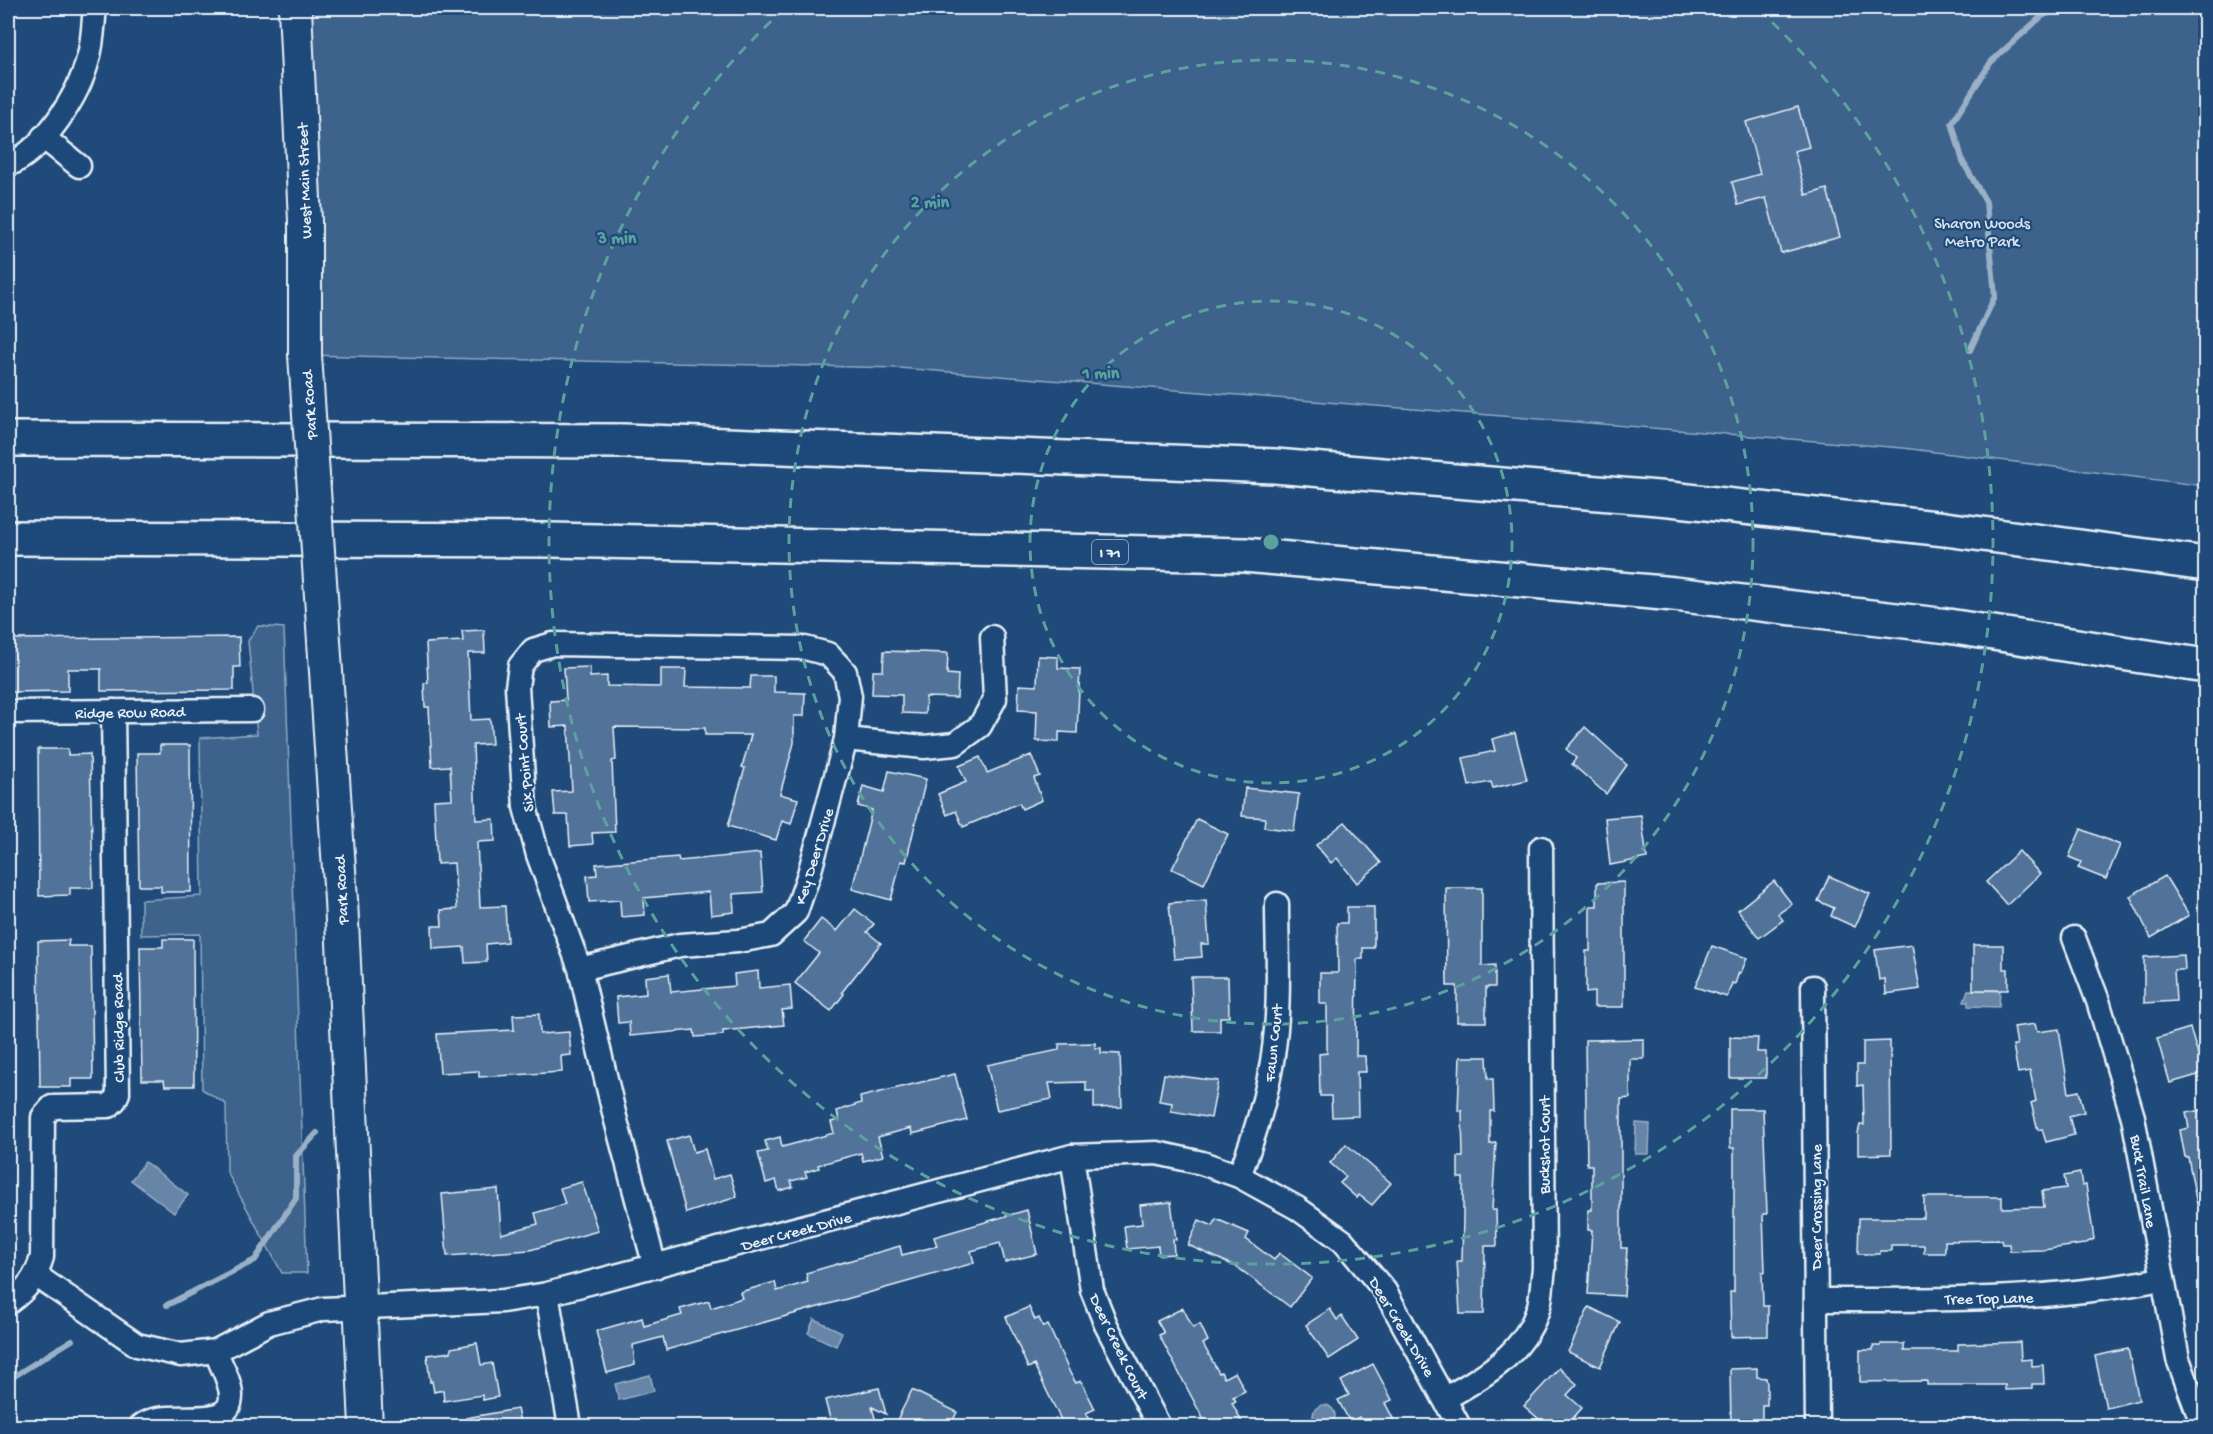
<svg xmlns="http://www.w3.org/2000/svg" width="2213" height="1434" font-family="'Gochi Hand',sans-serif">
	<rect width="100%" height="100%" fill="#1f4a7a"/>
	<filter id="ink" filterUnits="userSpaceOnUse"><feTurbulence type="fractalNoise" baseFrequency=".0167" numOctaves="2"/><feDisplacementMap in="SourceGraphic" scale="12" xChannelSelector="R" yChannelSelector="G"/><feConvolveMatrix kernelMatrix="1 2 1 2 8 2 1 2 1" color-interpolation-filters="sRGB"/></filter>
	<g filter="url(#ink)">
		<!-- green -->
		<g fill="#3c628c" stroke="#92aac2" stroke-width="1.5">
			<polygon points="295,8 2205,8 2205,486 1903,448 899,368 305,355"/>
			<polygon points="258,626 284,628 307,1273 282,1273 227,1172 226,1104 202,1089 200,934 141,935 141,900 202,896 200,738 257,734 248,641"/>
		</g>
		<!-- water -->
		<g fill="#6685a7" stroke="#9ab0c7" stroke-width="1.5">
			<polygon points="1968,990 2000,991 1999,1007 1968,1006 1968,1001 1964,1001"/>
			<polygon points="1636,1123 1650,1124 1649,1154 1635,1154"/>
			<polygon points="145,1162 188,1195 174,1213 131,1180"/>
			<polygon points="814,1319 842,1332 836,1346 808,1333"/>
			<polygon points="650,1375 654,1391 619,1400 615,1384"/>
			<circle cx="1324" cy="1416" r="11"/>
		</g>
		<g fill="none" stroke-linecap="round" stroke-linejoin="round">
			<!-- stream -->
			<g stroke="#9ab0c7" stroke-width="6">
				<polyline points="1970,350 1995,296 1986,202 1963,162 1952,123 1991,62 2042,16 2059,8"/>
				<polyline points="167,1305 255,1260 296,1198 296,1156 317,1133"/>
				<polyline points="8,1380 72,1340"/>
			</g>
		</g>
		<!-- building -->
		<g fill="#517399" stroke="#e8f1f8" stroke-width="1.5">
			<polygon points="1798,107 1809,147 1794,151 1806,195 1827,189 1840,237 1781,253 1766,198 1738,205 1732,182 1760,174 1746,122"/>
			<polygon points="484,630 485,653 468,653 471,720 490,719 492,744 473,745 476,820 494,819 495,841 477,842 480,907 505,906 507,942 486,944 487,962 465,963 464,947 433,949 432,926 442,926 441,910 457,909 454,863 437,864 434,800 452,799 450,766 432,767 429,707 425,707 424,683 428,683 426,643 463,641 462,631"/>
			<polygon points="239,637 240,667 234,667 234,690 101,691 101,669 68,669 68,691 8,692 8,639"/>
			<polygon points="884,651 948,653 947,674 958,675 957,698 926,697 925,714 902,713 902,695 872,694 873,671 883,671"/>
			<polygon points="1038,656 1058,657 1058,668 1080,669 1077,733 1059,732 1059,742 1036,741 1037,711 1018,710 1019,685 1037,686"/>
			<polygon points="590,667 590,677 607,676 607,686 661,687 661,669 686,669 685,687 750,688 751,676 774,676 774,692 805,693 804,716 794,716 794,743 780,794 798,799 791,824 782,821 776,840 728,826 745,768 742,767 751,735 705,735 705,728 614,727 616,760 612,761 615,832 592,833 593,844 570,846 568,815 555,815 553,792 572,791 568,726 551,727 550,701 566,700 564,668"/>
			<polygon points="1585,727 1627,765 1606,794 1572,764 1576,758 1566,749"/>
			<polygon points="1515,733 1527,780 1493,788 1491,782 1469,786 1463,758 1495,751 1492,739"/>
			<polygon points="160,745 190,745 191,892 161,892 161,886 139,886 137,753 160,753"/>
			<polygon points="38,749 68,749 68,755 90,754 93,888 70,888 70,895 39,896"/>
			<polygon points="1031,755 1040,776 1034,778 1042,800 1022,809 1019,803 963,827 956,811 947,815 938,794 966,782 959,766 980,757 987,773"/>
			<polygon points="889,771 926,779 906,862 901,861 891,900 852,889 872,810 858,806 863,786 884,792"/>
			<polygon points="1245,788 1299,794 1294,831 1264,827 1265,818 1242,816"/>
			<polygon points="1641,815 1647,858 1610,865 1605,818"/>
			<polygon points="1197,819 1228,834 1204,884 1172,869"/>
			<polygon points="1345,822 1381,863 1357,883 1337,858 1331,863 1316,845"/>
			<polygon points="2081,829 2120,845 2106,879 2078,868 2081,862 2069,857"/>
			<polygon points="2019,851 2040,874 2007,905 1986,882"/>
			<polygon points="760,853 763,892 733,894 734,912 711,915 709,892 644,898 645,915 621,917 620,900 589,902 587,876 597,875 596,864 678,857 679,861"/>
			<polygon points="1829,876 1870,894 1855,927 1831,916 1834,908 1818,901"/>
			<polygon points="2165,876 2189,915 2151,938 2130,896"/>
			<polygon points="1774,881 1792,904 1778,914 1783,920 1759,938 1738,910"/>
			<polygon points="1624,882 1624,1007 1594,1007 1594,992 1586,993 1586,951 1590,951 1590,906 1597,906 1597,883"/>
			<polygon points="1446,888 1482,888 1482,966 1495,965 1495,987 1486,987 1486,1022 1457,1022 1457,986 1447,986"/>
			<polygon points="1206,900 1209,944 1201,944 1202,957 1174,959 1169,903"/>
			<polygon points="1347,907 1374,907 1374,948 1363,948 1363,959 1357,959 1356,1056 1365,1056 1366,1072 1357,1072 1358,1116 1332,1117 1331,1096 1320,1096 1319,1054 1327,1053 1327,1004 1320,1004 1320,973 1338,973 1337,923 1347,923"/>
			<polygon points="855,909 874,924 867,932 881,943 842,992 844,994 831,1011 795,983 819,953 804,941 821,919 837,931"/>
			<polygon points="163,939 193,939 194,1086 165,1086 164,1080 142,1080 140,947 163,947"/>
			<polygon points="69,940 68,946 91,946 93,1079 71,1079 71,1087 40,1087 38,941"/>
			<polygon points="1912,945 1920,989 1886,994 1885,979 1879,980 1875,950"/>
			<polygon points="1973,945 2003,945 2003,969 2008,969 2008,990 1973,990"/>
			<polygon points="1712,946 1747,958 1741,973 1739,972 1735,984 1732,983 1727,997 1695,987"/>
			<polygon points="2184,955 2185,970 2174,970 2176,1001 2144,1003 2144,957"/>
			<polygon points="758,971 759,988 790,985 792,1009 782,1010 784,1025 723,1031 723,1035 695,1037 694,1030 630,1036 629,1022 618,1023 616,997 646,994 645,977 669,974 671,992 735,986 734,974"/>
			<polygon points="1191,977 1228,977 1229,1017 1220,1017 1220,1031 1193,1031"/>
			<polygon points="539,1014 540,1034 569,1032 571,1055 561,1056 562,1072 479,1077 479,1071 440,1073 437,1034 514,1030 513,1015"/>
			<polygon points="2035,1024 2037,1032 2059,1029 2069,1093 2079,1091 2084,1112 2069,1116 2074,1135 2046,1142 2042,1129 2038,1130 2031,1103 2036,1101 2030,1071 2018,1073 2013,1045 2017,1045 2014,1027"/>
			<polygon points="2190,1028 2198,1055 2205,1053 2205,1073 2170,1083 2157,1038"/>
			<polygon points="1730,1037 1758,1038 1757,1052 1766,1052 1766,1078 1730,1078"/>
			<polygon points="1644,1039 1644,1059 1630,1059 1630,1098 1621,1099 1621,1248 1627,1248 1624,1296 1588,1294 1592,1230 1588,1230 1588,1210 1592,1210 1592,1165 1587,1165 1585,1040"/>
			<polygon points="1890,1041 1891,1154 1858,1155 1858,1133 1860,1125 1864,1125 1863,1085 1857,1086 1857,1065 1863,1065 1863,1042"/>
			<polygon points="1095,1043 1095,1048 1101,1048 1101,1053 1120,1054 1122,1107 1094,1108 1094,1091 1086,1091 1086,1082 1049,1083 1052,1099 997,1110 987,1065 1059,1050 1059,1044"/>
			<polygon points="1460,1057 1487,1057 1488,1079 1493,1079 1494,1111 1490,1111 1490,1144 1496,1143 1492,1210 1496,1210 1497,1246 1485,1246 1484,1314 1460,1314 1457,1261 1462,1261 1463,1217 1463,1178 1458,1178 1458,1157 1463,1157 1462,1111 1458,1111"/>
			<polygon points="955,1074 967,1120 912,1134 911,1128 878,1137 883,1156 863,1161 861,1153 818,1165 819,1168 805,1172 807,1177 791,1181 793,1187 779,1191 776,1180 766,1183 758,1153 768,1151 765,1141 780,1137 782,1147 834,1133 831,1122 839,1120 837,1111 861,1103 860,1097"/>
			<polygon points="1164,1074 1218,1081 1211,1118 1171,1111 1172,1103 1159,1101"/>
			<polygon points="1730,1109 1763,1109 1767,1214 1763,1214 1765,1272 1762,1272 1763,1306 1768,1306 1768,1336 1731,1337 1730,1292 1734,1292 1734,1148 1730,1148"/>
			<polygon points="2205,1109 2205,1204 2197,1205 2188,1157 2185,1157 2180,1130 2189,1128 2186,1113"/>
			<polygon points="689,1135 694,1152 705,1149 713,1179 730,1174 737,1197 686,1213 667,1141"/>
			<polygon points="1346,1144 1391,1183 1372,1205 1359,1195 1357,1198 1340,1183 1346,1177 1330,1163"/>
			<polygon points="2080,1173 2082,1186 2086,1185 2094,1239 2084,1244 2043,1250 2010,1251 2009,1244 2002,1244 2001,1240 1945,1241 1945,1253 1924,1253 1924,1245 1891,1245 1891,1251 1880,1251 1880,1254 1858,1254 1859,1218 1924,1218 1924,1197 2002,1197 2002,1208 2044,1207 2042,1191 2066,1188 2064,1176"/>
			<polygon points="582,1182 598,1231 530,1250 447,1256 442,1194 498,1189 501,1234 538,1224 535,1213 565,1204 560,1188"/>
			<polygon points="1171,1202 1176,1240 1173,1239 1174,1254 1159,1255 1158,1246 1127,1249 1124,1226 1142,1224 1140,1205"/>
			<polygon points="1027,1210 1037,1254 1005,1262 1000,1243 971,1251 974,1263 666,1350 663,1337 633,1345 635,1365 607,1373 596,1331 642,1318 644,1326 682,1315 680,1309 709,1301 711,1308 742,1298 740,1292 775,1282 777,1291 808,1282 806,1273 900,1246 902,1255 937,1246 934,1237"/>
			<polygon points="1216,1219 1249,1233 1246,1239 1274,1260 1279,1253 1312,1278 1290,1307 1237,1267 1188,1245 1199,1220 1213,1226"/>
			<polygon points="1029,1307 1035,1320 1039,1318 1043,1327 1048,1325 1071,1375 1076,1383 1081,1381 1095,1409 1086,1413 1094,1426 1064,1426 1034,1365 1028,1368 1006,1317"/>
			<polygon points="1589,1307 1620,1322 1600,1367 1568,1352"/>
			<polygon points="1183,1308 1193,1328 1200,1324 1208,1341 1203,1344 1219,1373 1221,1372 1224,1378 1235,1372 1245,1391 1233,1397 1236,1401 1232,1403 1244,1426 1207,1426 1159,1335 1164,1333 1157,1321"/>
			<polygon points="1330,1309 1337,1320 1342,1316 1358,1340 1329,1359 1306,1325"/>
			<polygon points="2020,1342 2021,1360 2032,1359 2032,1366 2043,1365 2044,1384 2032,1384 2032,1389 2005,1390 2005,1385 1927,1385 1927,1381 1860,1382 1860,1350 1873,1350 1873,1346 1881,1346 1881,1344 1904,1344 1904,1351 1958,1351 1958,1344"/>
			<polygon points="477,1343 481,1365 492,1363 498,1397 483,1400 482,1395 444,1401 443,1390 434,1392 432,1381 430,1382 427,1355 451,1352 451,1348"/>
			<polygon points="2128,1349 2139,1400 2106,1408 2095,1356"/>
			<polygon points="1373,1364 1392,1400 1385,1403 1397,1426 1364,1426 1359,1417 1350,1422 1338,1400 1349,1395 1341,1381"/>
			<polygon points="1559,1368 1577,1384 1567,1395 1582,1408 1566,1426 1547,1426 1524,1406"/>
			<polygon points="1757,1368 1757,1377 1766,1378 1767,1384 1767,1405 1762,1405 1762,1426 1731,1426 1730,1369"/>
			<polygon points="879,1388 886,1414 872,1407 877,1426 832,1426 825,1400"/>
			<polygon points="912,1390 957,1412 950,1426 911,1426 897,1420"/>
			<polygon points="517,1409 521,1426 466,1426 466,1418"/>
		</g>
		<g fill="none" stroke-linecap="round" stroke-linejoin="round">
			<!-- street casing -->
			<g stroke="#e8f1f8" stroke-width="27">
				<g id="street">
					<polyline points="43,137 79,166"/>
					<path d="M8,165C44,150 79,95 88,59C93,43 93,24 95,8"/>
					<polyline points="8,712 252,710"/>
					<polyline points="846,739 924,747 955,744 980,726 995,699 992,637"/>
					<polyline points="2074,938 2098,1001 2133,1117 2178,1359 2203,1426"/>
					<polyline points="580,969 680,945 738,941 771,935 796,912 809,874 846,739 850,696 845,672 828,654 805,648 553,644 533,650 520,666 517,687 525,807 538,855 580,969 615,1117 655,1267"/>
					<polyline points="1813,987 1817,1426"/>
					<polyline points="1072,1156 1092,1290 1106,1325 1159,1426"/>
					<path d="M1239,1176C1258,1128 1272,1081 1276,1029C1280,988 1277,945 1277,904"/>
					<polyline points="37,1276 137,1345 181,1355 216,1351 269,1323 323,1309 503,1301 547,1294 1072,1156 1157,1153 1202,1163 1239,1176 1297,1208 1343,1241 1385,1291 1459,1426"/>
					<polyline points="547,1294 570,1426"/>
					<path d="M1816,1300C1931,1300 2048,1302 2161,1279"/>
					<path d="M8,1303C26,1290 36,1279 42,1257L43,1117L52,1107L109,1106L115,1100L118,1093L113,711"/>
					<path d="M1446,1398C1485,1376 1526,1352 1539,1306C1542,1294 1542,1281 1544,1269L1541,848"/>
					<path d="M141,1426C164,1406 231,1434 231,1396C231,1381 220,1365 216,1351"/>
				</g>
			</g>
			<!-- secondary casing -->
			<g stroke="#e8f1f8" stroke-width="36">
				<g id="secondary">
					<polyline points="295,8 305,221 305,355"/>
					<polyline points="324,641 341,900 366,1426"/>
				</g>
			</g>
			<!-- highway casing -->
			<g stroke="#e8f1f8" stroke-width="38">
				<g id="highway">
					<polyline points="8,439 624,441 1275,466 1670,499 1945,529 2206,564"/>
					<polyline points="8,538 551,540 1245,555 1674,594 1948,626 2206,666"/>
				</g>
			</g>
			<!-- street -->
			<use href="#street" stroke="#1f4a7a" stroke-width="22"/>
			<!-- secondary -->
			<use href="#secondary" stroke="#1f4a7a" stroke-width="32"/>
			<!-- highway -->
			<use href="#highway" stroke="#1f4a7a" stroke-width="33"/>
			<!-- secondary-bridge casing -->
			<g stroke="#e8f1f8" stroke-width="36" stroke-linecap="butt">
				<polyline id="secondary-bridge" points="305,355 324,641"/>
			</g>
			<!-- secondary-bridge -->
			<use href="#secondary-bridge" stroke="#1f4a7a" stroke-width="32"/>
		</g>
	</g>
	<!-- distance rings -->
	<g fill="none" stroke="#5ba19e" stroke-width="3" stroke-dasharray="10 8">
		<circle cx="1271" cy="542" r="241"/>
		<circle cx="1271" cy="542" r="482"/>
		<path d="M1759 10A722 722 0 1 1 783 10"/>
	</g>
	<g text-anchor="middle" stroke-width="4.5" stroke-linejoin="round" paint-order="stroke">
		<!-- shield labels -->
		<rect fill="#1f4a7a" stroke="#acbfd2" stroke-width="1.5" x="1092" y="540" width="36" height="24" rx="4.5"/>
		<g font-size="15" font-weight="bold" fill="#e8f1f8">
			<text x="1110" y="557">I 71</text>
		</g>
		<!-- street labels -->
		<g font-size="16" fill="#e8f1f8" stroke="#1f4a7a">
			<text transform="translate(303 181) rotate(-92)" y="6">West Main Street</text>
			<text transform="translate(308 405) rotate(-94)" y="6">Park Road</text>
			<text transform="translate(130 711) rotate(-1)" y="6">Ridge Row Road</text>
			<text transform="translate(523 763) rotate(-95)" y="6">Six Point Court</text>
			<text transform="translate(813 856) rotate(-73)" y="6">Key Deer Drive</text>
			<text transform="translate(340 890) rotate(-93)" y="6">Park Road</text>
			<text transform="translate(117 1028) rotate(-91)" y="6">Club Ridge Road</text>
			<text transform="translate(1272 1043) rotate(-84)" y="6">Fawn Court</text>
			<text transform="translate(1543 1145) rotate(-90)" y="6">Buckshot Court</text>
			<text transform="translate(2145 1181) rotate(80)" y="6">Buck Trail Lane</text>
			<text transform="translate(1815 1207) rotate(-90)" y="6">Deer Crossing Lane</text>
			<text transform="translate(796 1230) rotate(-15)" y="6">Deer Creek Drive</text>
			<text transform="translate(1989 1297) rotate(-1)" y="6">Tree Top Lane</text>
			<text transform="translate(1403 1326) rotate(59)" y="6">Deer Creek Drive</text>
			<text transform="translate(1120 1346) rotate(64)" y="6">Deer Creek Court</text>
		</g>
		<!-- park labels -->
		<g font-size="16" fill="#d7e3ed" stroke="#1f4a7a">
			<text x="1982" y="228">Sharon Woods<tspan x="1982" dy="18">Metro Park</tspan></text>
		</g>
	</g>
	<circle cx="1271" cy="542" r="9" fill="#5ba19e" stroke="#1f4a7a" stroke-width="3"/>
	<g font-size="18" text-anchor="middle" font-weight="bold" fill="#5ba19e" stroke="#1f4a7a" stroke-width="4.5" stroke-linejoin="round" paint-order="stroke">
		<text x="930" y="207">2 min</text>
		<text x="617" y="243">3 min</text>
		<text x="1101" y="378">1 min</text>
	</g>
	<!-- margin -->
	<rect width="2213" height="1434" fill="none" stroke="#1f4a7a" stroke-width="30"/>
	<rect x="15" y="15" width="2183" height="1404" fill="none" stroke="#e8f1f8" stroke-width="2" filter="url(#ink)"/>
</svg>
